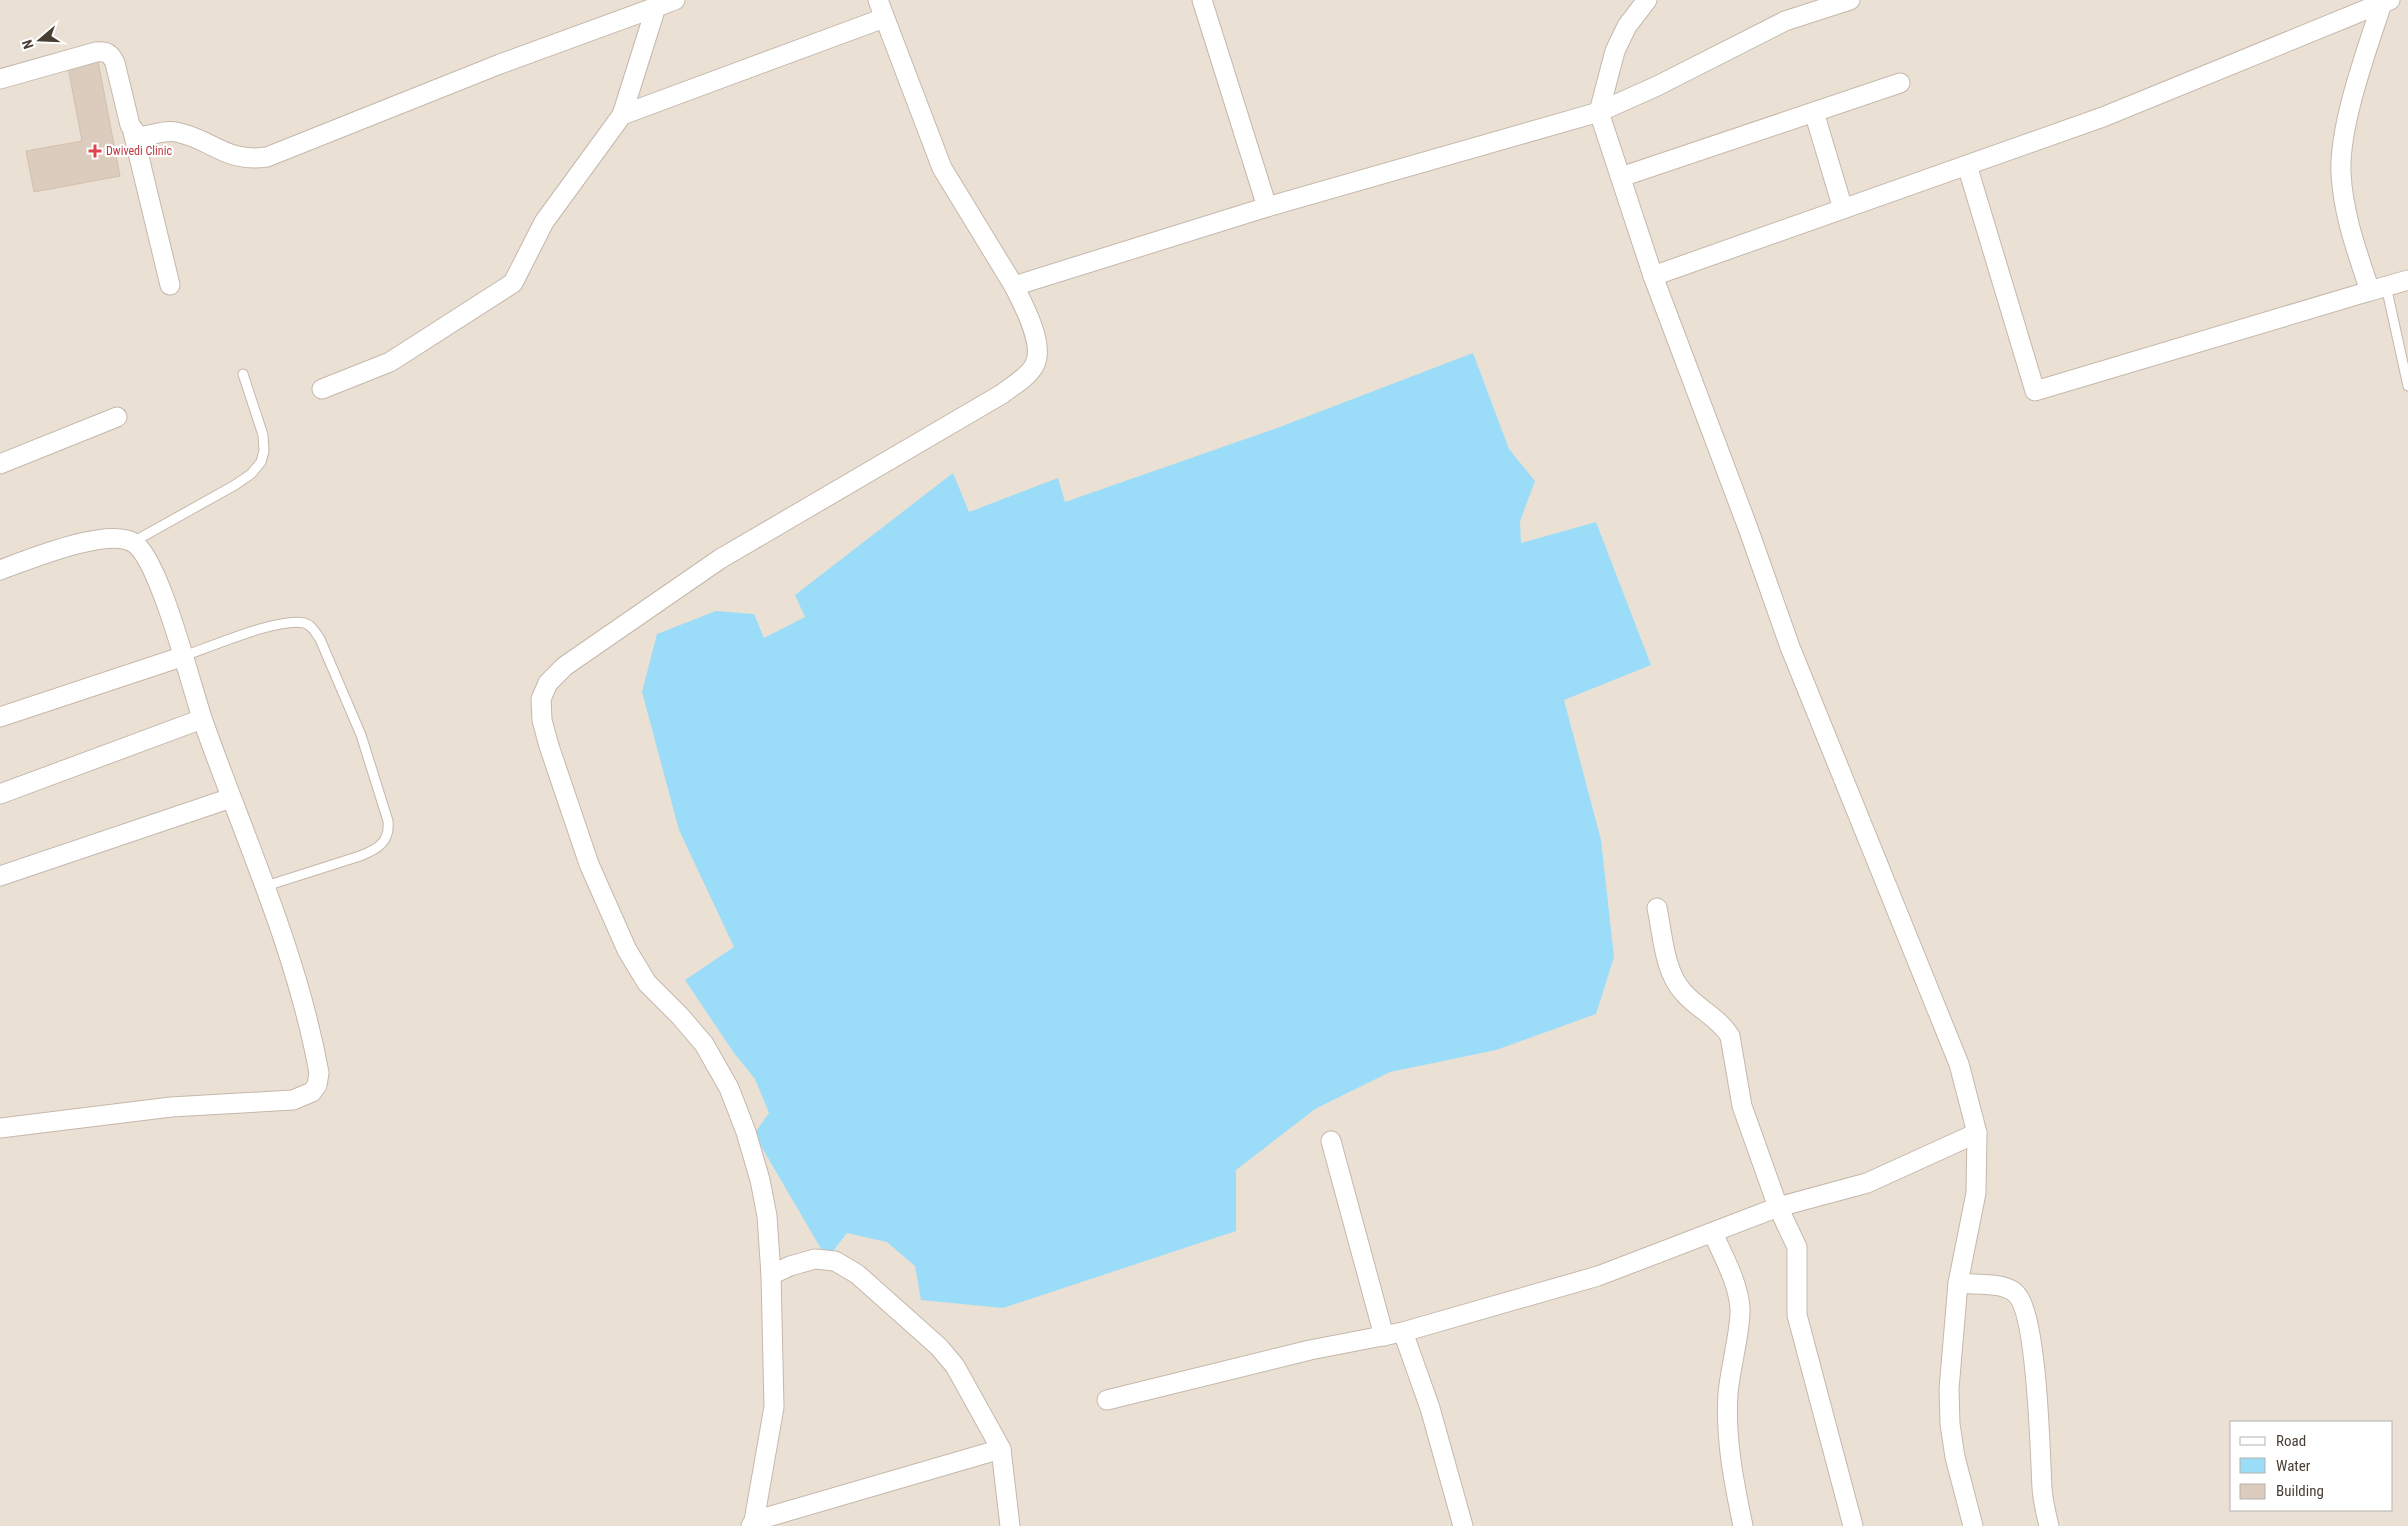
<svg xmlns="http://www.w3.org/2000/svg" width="2408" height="1526" font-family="'Roboto Condensed',sans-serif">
	<rect width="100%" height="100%" fill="#f5efe6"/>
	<!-- residential -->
	<path fill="#eae0d4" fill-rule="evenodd" d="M0,0H2408V1526H0ZM2232,1422H2392V1510H2232Z"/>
	<!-- water -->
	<polygon fill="#9bddf9" points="1473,353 1509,449 1535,481 1520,521 1521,543 1596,522 1651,665 1564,700 1601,840 1614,957 1596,1014 1496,1050 1390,1072 1315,1109 1236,1170 1236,1231 1003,1308 921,1300 915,1266 887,1242 847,1233 827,1259 754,1134 769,1113 755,1079 734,1053 685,980 734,947 679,830 642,692 657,634 716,611 754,614 764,638 805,617 795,595 953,473 969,512 1058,478 1065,502 1277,428"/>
	<!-- building -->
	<polygon fill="#dbccbd" stroke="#d4c0ad" points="98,61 120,176 34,192 26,151 82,141 68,67"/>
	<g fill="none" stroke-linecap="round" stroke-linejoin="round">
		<!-- lane casing -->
		<g stroke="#c5b8ab" stroke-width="11">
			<g id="lane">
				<polyline points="2386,286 2408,386"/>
				<polyline points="133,542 235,485 251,474 261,462 264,451 263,435 243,374"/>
				<path d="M184,656C210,647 279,617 304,623C312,625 315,632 320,639L361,735L388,821C390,842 378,849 360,856L266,886"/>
			</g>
		</g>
		<!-- street casing -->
		<g stroke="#c5b8ab" stroke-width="21">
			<g id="street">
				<polyline points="878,0 942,168 1014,286"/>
				<polyline points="1202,0 1267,207"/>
				<polyline points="1647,0 1627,26 1615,51 1599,112 1653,276 1748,528 1790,647 1959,1064 1977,1133 1976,1193 1958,1283 1949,1389 1950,1424 1955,1457 1973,1526"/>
				<path d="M2390,0L2382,3C2367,50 2339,124 2341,173C2343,214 2357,252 2370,291L2408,280"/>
				<path d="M0,79L96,52C107,51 111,54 115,63L130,125L138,136C151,137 163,129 176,132C212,139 225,163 267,157L500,64L656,7"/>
				<polyline points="1814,112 1843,209"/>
				<polyline points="622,115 656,7 675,0"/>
				<polyline points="133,132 170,285"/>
				<polyline points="1967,165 2035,391 2370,291"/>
				<polyline points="1621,177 1900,83"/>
				<polyline points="1653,276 2103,117 2382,3 2381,0"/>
				<polyline points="322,389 390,362 513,283 544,222 622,115 884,18"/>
				<polyline points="0,464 117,417"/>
				<path d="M0,570C28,560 109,526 134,543C160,560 191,686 203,721C244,837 297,951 319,1073L317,1085L312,1092L293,1100L171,1107L0,1128"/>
				<polyline points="0,717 184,656"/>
				<polyline points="0,794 202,719"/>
				<polyline points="0,876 231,798"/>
				<path d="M1657,908C1663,936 1664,972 1684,993C1698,1009 1718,1017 1730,1036L1742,1106L1778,1207L1797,1247V1315L1853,1526"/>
				<polyline points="1331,1141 1384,1336"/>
				<path d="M1713,1233C1723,1256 1738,1282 1740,1308C1741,1331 1730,1368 1728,1394C1725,1438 1734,1483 1743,1526"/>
				<polyline points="771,1275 790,1266 815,1259 835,1261 857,1274 939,1347 955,1366 1001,1449 1010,1526"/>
				<path d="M1958,1283C1974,1285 2001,1282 2014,1292C2038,1309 2040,1455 2042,1488C2043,1501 2046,1514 2049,1526"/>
				<polyline points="1403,1332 1430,1408 1463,1526"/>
				<polyline points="1107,1400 1310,1350 1403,1332 1598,1276 1778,1207 1867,1183 1977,1133"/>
				<path d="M754,1521L774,1407L771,1275L767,1216L760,1180L746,1132L729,1088L704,1044L680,1016L647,983L627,950L589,864L549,746L542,720L541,699L548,683L565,666L720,559L1002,394C1012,386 1027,378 1034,366C1046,346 1023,304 1014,286L1267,207L1599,112L1657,86L1785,21L1850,0"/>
				<polyline points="751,1526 754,1521 1001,1449"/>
			</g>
		</g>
		<!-- lane -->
		<use href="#lane" stroke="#fff" stroke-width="9"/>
		<!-- street -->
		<use href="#street" stroke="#fff" stroke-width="19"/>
	</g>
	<!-- markers -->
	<path fill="#e0444e" stroke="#fff" stroke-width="2" d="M92.5 143.5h5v5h5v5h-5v5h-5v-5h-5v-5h5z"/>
	<g text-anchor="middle" stroke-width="4.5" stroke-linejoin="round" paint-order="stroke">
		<!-- health labels -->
		<g font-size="12" fill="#be3a42" stroke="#fff" text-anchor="start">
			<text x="106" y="155">Dwivedi Clinic</text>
		</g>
	</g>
	<!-- legend -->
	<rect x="2230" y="1421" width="162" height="90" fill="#ffffff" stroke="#b6b2ae"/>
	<rect x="2240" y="1437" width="25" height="8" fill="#ffffff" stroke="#b6b2ae"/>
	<text x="2276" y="1446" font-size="15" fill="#493e34">Road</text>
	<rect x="2240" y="1458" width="25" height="15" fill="#9bddf9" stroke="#b6b2ae"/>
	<text x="2276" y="1471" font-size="15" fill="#493e34">Water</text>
	<rect x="2240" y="1484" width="25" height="15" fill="#dbccbd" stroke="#b6b2ae"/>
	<text x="2276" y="1496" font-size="15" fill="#493e34">Building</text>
	<!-- north arrow -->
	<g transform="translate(40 40) rotate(251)" stroke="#ffffff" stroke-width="4" paint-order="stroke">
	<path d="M0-4L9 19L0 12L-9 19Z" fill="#493e34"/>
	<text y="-8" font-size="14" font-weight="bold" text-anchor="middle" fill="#493e34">N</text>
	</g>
</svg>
